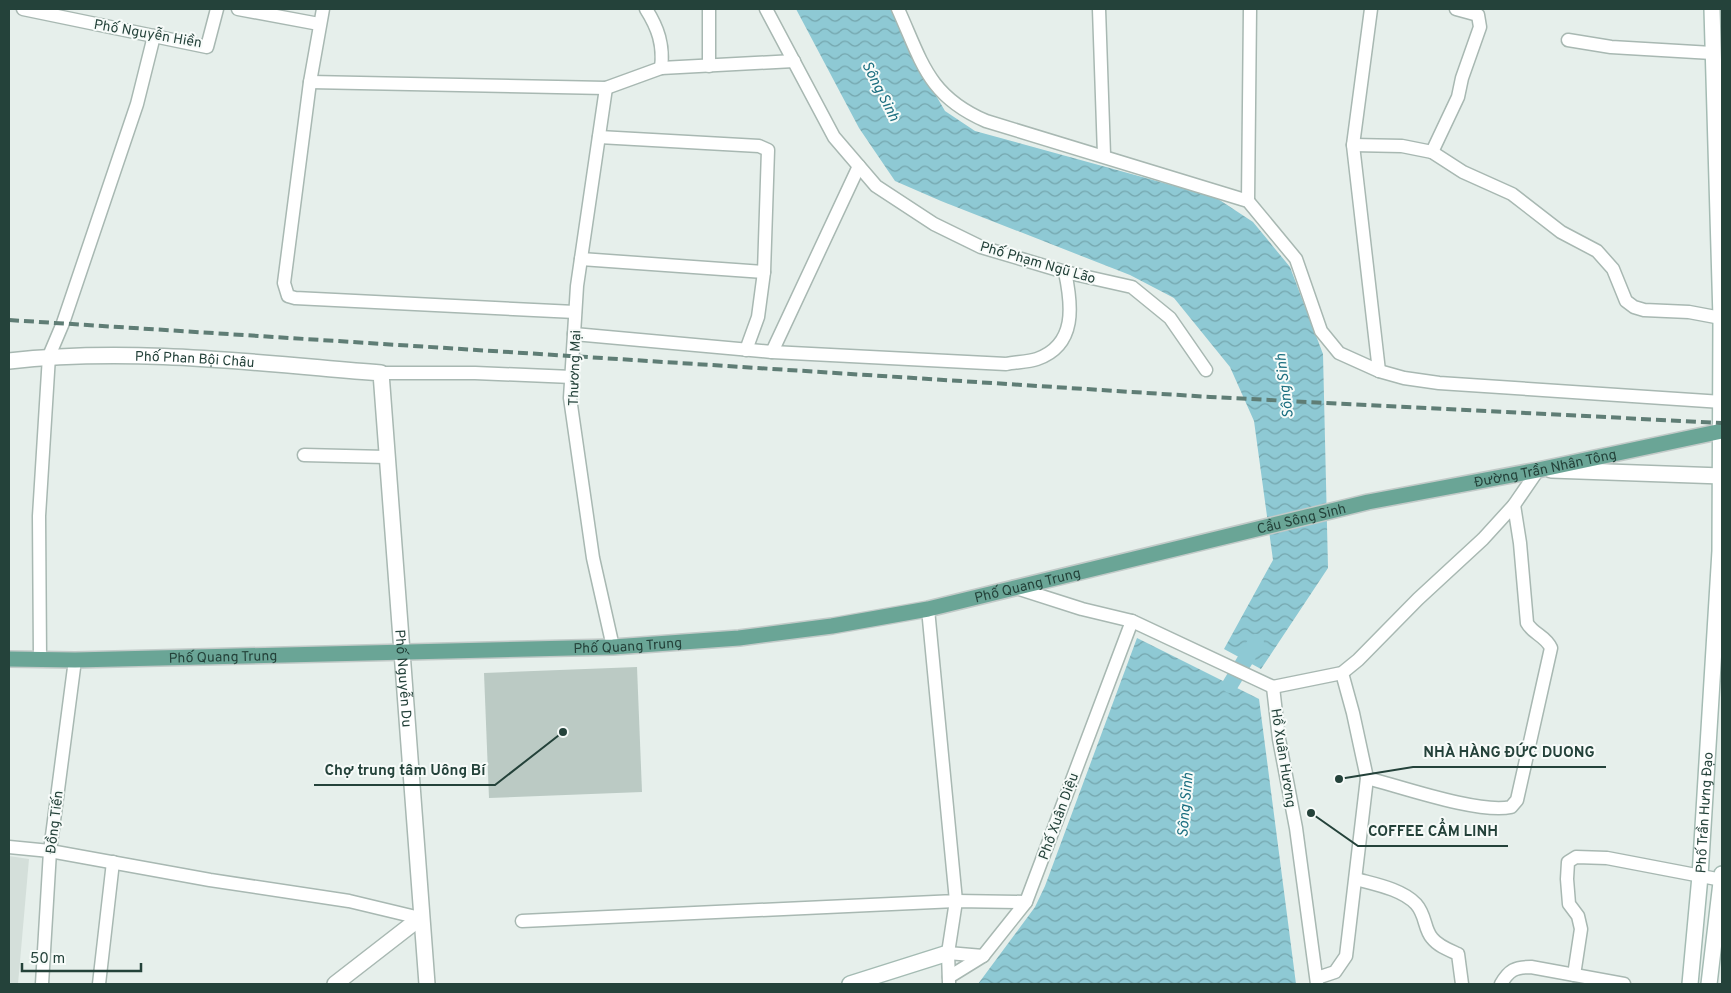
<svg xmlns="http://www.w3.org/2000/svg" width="1731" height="993" font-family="Overpass,sans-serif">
	<defs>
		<pattern id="water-waves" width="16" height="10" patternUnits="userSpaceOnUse" patternTransform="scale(1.25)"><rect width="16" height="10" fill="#8ec9d4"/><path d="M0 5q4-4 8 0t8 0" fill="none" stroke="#74a5ad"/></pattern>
	</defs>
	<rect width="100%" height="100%" fill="#e6efeb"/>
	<!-- built -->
	<polygon fill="#d4dfda" points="9,856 29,859 18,984 9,984"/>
	<!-- water -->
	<g fill="url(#water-waves)">
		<polygon points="796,9 896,9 927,80 945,111 975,131 1215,197 1253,222 1290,267 1323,354 1328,568 1261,669 1224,649 1273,560 1254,421 1230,367 1174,298 1130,275 941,201 895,181 859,128"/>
		<polygon points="1137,638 1259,699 1296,984 978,984 1035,907 1045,886"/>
	</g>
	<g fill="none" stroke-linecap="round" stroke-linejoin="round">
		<!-- canal -->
		<polyline stroke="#8ec9d4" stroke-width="16" points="1230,685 1256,642"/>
	</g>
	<!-- building -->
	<polygon fill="#bbcac4" points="637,667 642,792 489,798 484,673"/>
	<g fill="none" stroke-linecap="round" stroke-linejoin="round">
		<!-- minor casing -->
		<g stroke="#a8b8b2" stroke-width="15">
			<g id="minor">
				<polyline points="23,9 207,47 217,9"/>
				<polyline points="238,9 319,24"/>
				<polyline points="323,9 310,82 284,283 288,296 295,298 575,312"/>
				<path d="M646,9C658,28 664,45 661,68"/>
				<polyline points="766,9 834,137 876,186 934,224 981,247 1065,272 1132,287 1170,318 1206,370"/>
				<path d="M898,9C922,62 928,96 986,121L1248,201L1296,259L1321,331L1339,353L1379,371L1404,378L1439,383L1722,402"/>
				<polyline points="1099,9 1104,155"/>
				<polyline points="1371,9 1353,145 1379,371"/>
				<polyline points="1568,40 1611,47 1712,53"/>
				<polyline points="709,66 709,9"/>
				<polyline points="310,82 606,88 661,68 794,61"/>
				<polyline points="606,88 577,286 570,398 593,558 613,647"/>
				<polyline points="599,137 759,146 768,150 764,272 758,317 746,350"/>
				<polyline points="1353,145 1402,146 1432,152 1463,172 1512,194 1561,232 1597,251 1613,269 1626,301 1634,307 1644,310 1689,312 1721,318"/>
				<polyline points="1432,152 1458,97 1462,78 1480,27 1478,15 1456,9"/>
				<polyline points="1248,201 1250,9"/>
				<polyline points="581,259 764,272"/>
				<path d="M574,334L772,352L1006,364C1016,362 1028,362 1037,359C1077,345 1072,305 1065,272"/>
				<polyline points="772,352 859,166"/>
				<polyline points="381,373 475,373 572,377"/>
				<polyline points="304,455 386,457"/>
				<polyline points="1013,587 1082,609 1132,621 1273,687"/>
				<polyline points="40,659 39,516 49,356 63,323 137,104 154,36"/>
				<polyline points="1273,687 1342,673 1358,660 1418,599 1483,539 1514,505 1538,470"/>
				<polyline points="1273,687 1279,739 1296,828 1317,984"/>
				<path d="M1367,778C1402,787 1479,814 1511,807L1517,800L1551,648C1546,636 1533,634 1527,623L1520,543L1514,505"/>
				<polyline points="9,847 50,851 210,880 349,901 420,918"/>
				<path d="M1356,879C1374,884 1402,889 1416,904C1426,915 1424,929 1432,938C1438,946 1449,950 1458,954L1462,984"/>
				<polyline points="522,921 956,901 928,609"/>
				<polyline points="948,953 983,956"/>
				<polyline points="1574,975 1581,929 1578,916 1569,904 1567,879 1568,862 1576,857 1607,858 1722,880"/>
				<polyline points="949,977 983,956 1026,902 1132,621"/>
				<polyline points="1317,978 1335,972 1346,956 1367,778 1353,713 1342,673"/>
				<polyline points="949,983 948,953 956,901 1026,902"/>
				<polyline points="42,984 50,851 75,660"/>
				<polyline points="99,984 113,862"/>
				<path d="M1501,984C1509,970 1515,967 1531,967L1624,984"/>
			</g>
		</g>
		<!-- tertiary casing -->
		<g stroke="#a8b8b2" stroke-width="18">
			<g id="tertiary">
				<path id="s1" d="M9,361C132,347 257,363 381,373L427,984"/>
				<polyline points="1551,470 1722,476"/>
				<polyline points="335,984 420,918"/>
			</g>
		</g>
		<!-- secondary casing -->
		<g stroke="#a4bbb3" stroke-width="18">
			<g id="secondary">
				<polyline points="850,984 948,953"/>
				<path id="s2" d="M1690,984L1700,876L1720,551L1721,318L1712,9"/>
				<polyline points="1709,984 1722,874"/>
			</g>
		</g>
		<!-- primary casing -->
		<g stroke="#c2cac8" stroke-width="18">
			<g id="primary">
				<path id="s3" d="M9,659L75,660L613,647L739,638L832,626L928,609L1368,502L1538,470L1722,431"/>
			</g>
		</g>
		<!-- minor -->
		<use href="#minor" stroke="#fff" stroke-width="12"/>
		<!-- tertiary -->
		<use href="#tertiary" stroke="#fff" stroke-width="15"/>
		<!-- secondary -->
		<use href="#secondary" stroke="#fff" stroke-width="15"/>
		<!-- primary -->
		<use href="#primary" stroke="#6aa596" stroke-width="15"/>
		<!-- rail -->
		<polyline stroke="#5f7d75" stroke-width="4" stroke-dasharray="10 5" stroke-linecap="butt" points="9,320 1210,397 1722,423"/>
	</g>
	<g text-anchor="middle" stroke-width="4" stroke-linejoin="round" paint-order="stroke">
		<!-- street labels -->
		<g font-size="14" fill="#24423a" stroke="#f7fbf9">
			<text transform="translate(148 33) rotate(10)" y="5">Phố Nguyễn Hiền</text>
			<text transform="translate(1038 262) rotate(16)" y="5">Phố Phạm Ngũ Lão</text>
			<text dy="5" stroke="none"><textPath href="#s1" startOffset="186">Phố Phan Bội Châu</textPath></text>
			<text transform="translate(574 368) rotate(-88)" y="5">Thương Mại</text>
			<text dy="5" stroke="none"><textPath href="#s3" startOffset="1555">Đường Trần Nhân Tông</textPath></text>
			<text dy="5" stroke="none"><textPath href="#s3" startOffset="1306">Cầu Sông Sinh</textPath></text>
			<text dy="5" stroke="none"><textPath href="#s3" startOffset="1024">Phố Quang Trung</textPath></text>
			<text dy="5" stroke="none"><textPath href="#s3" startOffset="619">Phố Quang Trung</textPath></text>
			<text dy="5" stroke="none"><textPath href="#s3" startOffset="214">Phố Quang Trung</textPath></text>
			<text dy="5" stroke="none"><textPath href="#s1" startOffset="679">Phố Nguyễn Du</textPath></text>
			<text transform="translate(1284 758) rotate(81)" y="5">Hồ Xuân Hương</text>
			<text dy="5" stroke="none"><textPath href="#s2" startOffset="172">Phố Trần Hưng Đạo</textPath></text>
			<text transform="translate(1058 816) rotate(-70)" y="5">Phố Xuân Diệu</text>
			<text transform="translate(54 822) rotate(-83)" y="5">Đồng Tiến</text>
		</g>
		<!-- water labels -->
		<g font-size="15" font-style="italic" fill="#1c6f80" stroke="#f7fbf9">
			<text transform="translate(881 91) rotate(63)" y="5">Sông Sinh</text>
			<text transform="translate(1284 386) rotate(-97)" y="5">Sông Sinh</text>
			<text transform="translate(1185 805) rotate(-85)" y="5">Sông Sinh</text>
		</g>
	</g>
	<!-- callouts -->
	<path fill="none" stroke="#24423a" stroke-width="2" d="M1339 779L1413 767H1606M563 732L495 785H314M1311 813L1358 846H1508"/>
	<g fill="#24423a" stroke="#f7fbf9" stroke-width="2">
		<circle cx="1339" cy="779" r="5"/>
		<circle cx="563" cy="732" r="5"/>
		<circle cx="1311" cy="813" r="5"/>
	</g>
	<g font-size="15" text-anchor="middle" font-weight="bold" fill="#24423a" stroke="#f7fbf9" stroke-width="4" stroke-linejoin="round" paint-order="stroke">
		<text x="1509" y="757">NHÀ HÀNG ĐỨC DUONG</text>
		<text x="405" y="775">Chợ trung tâm Uông Bí</text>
		<text x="1433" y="836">COFFEE CẨM LINH</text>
	</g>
	<!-- border -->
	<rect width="1731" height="993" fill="none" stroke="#24423a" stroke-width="20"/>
	<!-- scale -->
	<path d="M22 963v8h119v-8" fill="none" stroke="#24423a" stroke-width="2.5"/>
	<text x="30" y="963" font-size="15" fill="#24423a" stroke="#f7fbf9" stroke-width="4" paint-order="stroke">50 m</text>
</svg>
